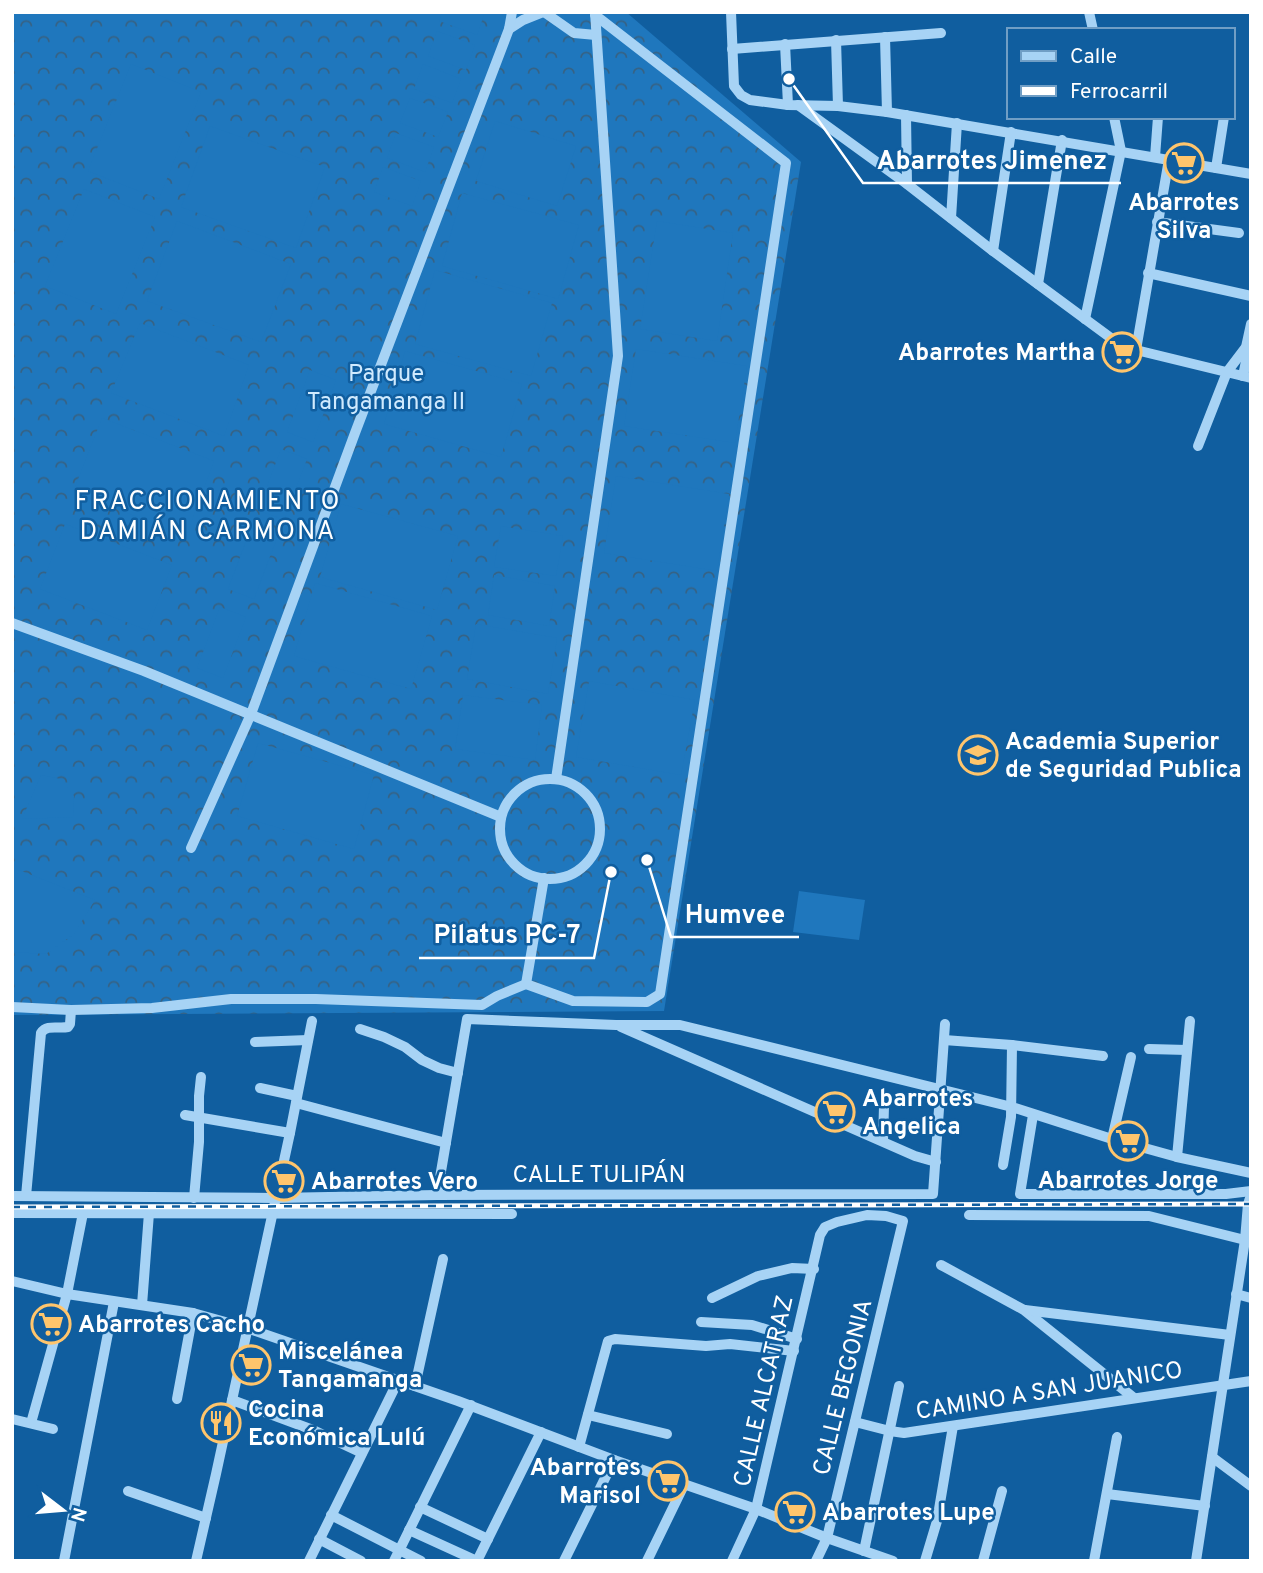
<svg xmlns="http://www.w3.org/2000/svg" width="1263" height="1573" font-family="Overpass,sans-serif">
	<defs>
		<pattern id="forest-crowns" width="20" height="18" patternUnits="userSpaceOnUse" patternTransform="scale(1.75)"><rect width="20" height="18" fill="#1f77bd"/><path d="M2 6a3 3 0 1 1 6 0M12 15a3 3 0 1 1 6 0" fill="none" stroke="#366284"/></pattern>
	</defs>
	<rect width="100%" height="100%" fill="#105e9f"/>
	<!-- forest -->
	<polygon fill="url(#forest-crowns)" points="12,12 626,12 801,162 664,1011 12,1015"/>
	<!-- pitch -->
	<g fill="#1f77bd">
		<polygon points="442,12 485,12 477,35 439,21"/>
		<polygon points="437,31 475,45 466,70 428,56"/>
		<polygon points="131,64 201,92 159,199 88,171"/>
		<polygon points="423,64 461,79 452,103 414,89"/>
		<polygon points="410,98 448,112 438,137 400,123"/>
		<polygon points="495,121 576,146 557,206 476,181"/>
		<polygon points="210,126 325,167 296,248 181,207"/>
		<polygon points="396,133 434,147 425,172 387,158"/>
		<polygon points="383,167 421,181 412,206 374,192"/>
		<polygon points="84,189 155,217 116,314 45,286"/>
		<polygon points="462,193 579,225 558,299 442,266"/>
		<polygon points="177,221 291,264 261,342 147,301"/>
		<polygon points="657,221 733,233 717,341 640,329"/>
		<polygon points="435,270 552,303 531,376 415,344"/>
		<polygon points="140,323 249,365 224,436 111,393"/>
		<polygon points="636,349 747,366 735,443 624,426"/>
		<polygon points="405,351 522,384 501,457 384,424"/>
		<polygon points="310,370 336,380 313,442 287,432"/>
		<polygon points="102,418 214,461 186,536 73,492"/>
		<polygon points="281,449 307,459 284,520 258,510"/>
		<polygon points="616,476 729,494 717,571 604,553"/>
		<polygon points="341,504 458,536 437,610 320,577"/>
		<polygon points="65,524 172,565 147,630 40,589"/>
		<polygon points="501,526 563,536 556,576 494,567"/>
		<polygon points="251,528 277,538 254,599 228,589"/>
		<polygon points="494,575 555,586 549,626 488,615"/>
		<polygon points="315,583 432,616 411,689 294,656"/>
		<polygon points="220,607 246,617 223,678 197,668"/>
		<polygon points="476,624 557,638 548,694 467,679"/>
		<polygon points="589,681 695,700 681,775 576,757"/>
		<polygon points="463,695 542,705 535,760 455,749"/>
		<polygon points="258,743 374,775 354,849 237,816"/>
		<polygon points="41,775 61,779 74,796 73,817 22,819"/>
		<polygon points="19,870 95,900 74,934 46,954 12,952 12,885"/>
		<polygon points="799,891 865,900 859,940 793,932"/>
	</g>
	<g fill="none" stroke-linecap="round" stroke-linejoin="round">
		<!-- minor -->
		<g stroke="#a7d3f5" stroke-width="10">
			<polyline points="544,12 574,33 596,35"/>
			<polyline points="731,12 734,86 741,95 750,100 788,105 838,106 887,112 1251,174"/>
			<polyline points="1089,12 1093,30"/>
			<polyline points="509,29 523,20 543,12"/>
			<polyline points="885,37 887,112"/>
			<polyline points="836,40 838,106"/>
			<polyline points="785,44 788,105"/>
			<polyline points="732,49 941,33"/>
			<polyline points="798,105 907,184 993,251 1119,344 1136,350 1251,378"/>
			<polyline points="906,115 907,184"/>
			<polyline points="1155,157 1158,117"/>
			<polyline points="1216,168 1224,117"/>
			<polyline points="951,218 957,123"/>
			<polyline points="1157,222 1239,233"/>
			<polyline points="993,251 1011,132"/>
			<polyline points="1148,273 1251,296"/>
			<polyline points="1038,284 1062,140"/>
			<polyline points="1085,319 1121,151 1114,117"/>
			<polyline points="1136,350 1169,159"/>
			<polyline points="1243,376 1247,356 1246,347"/>
			<polyline points="1198,446 1227,372 1246,347 1251,324"/>
			<polyline points="12,623 144,671 501,817"/>
			<polyline points="556,779 618,356 595,12"/>
			<circle cx="550" cy="829" r="50"/>
			<polyline points="191,848 251,714 355,433 509,29 512,12"/>
			<polyline points="544,878 526,984 573,1001 647,1002 660,994 786,163 595,15"/>
			<polyline points="12,1007 71,1010 152,1008 231,999 316,999 482,1005 497,996 526,984"/>
			<polyline points="621,1027 915,1156 936,1162"/>
			<polyline points="360,1029 384,1037 405,1047 422,1060 439,1068 458,1073"/>
			<polyline points="944,1040 1012,1045 1103,1056"/>
			<polyline points="255,1042 308,1040"/>
			<polyline points="1149,1049 1187,1050"/>
			<polyline points="260,1088 297,1096"/>
			<polyline points="296,1103 446,1143"/>
			<polyline points="185,1115 290,1133"/>
			<polyline points="1033,1115 1020,1194 1226,1194 1251,1191"/>
			<polyline points="1112,1139 1131,1057"/>
			<polyline points="883,1141 884,1106"/>
			<polyline points="1177,1157 1190,1021"/>
			<polyline points="1003,1165 1011,1117 1012,1045"/>
			<polyline points="437,1195 467,1019 616,1025 680,1025 1012,1107 1112,1139 1177,1157 1251,1173"/>
			<polyline points="12,1196 275,1198 437,1195 933,1194 945,1024"/>
			<path d="M26,1196L41,1033C47,1024 58,1029 68,1027L70,1024L71,1010"/>
			<polyline points="194,1198 199,1142 199,1096 201,1077"/>
			<polyline points="12,1213 512,1214"/>
			<polyline points="969,1215 1149,1216 1245,1240"/>
			<polyline points="941,1265 1024,1310 1134,1398"/>
			<polyline points="12,1281 67,1294 193,1313 247,1328 458,1401 614,1460 756,1509 827,1538 893,1561"/>
			<polyline points="1236,1294 1251,1298"/>
			<polyline points="712,1298 758,1276 792,1268 814,1269"/>
			<polyline points="142,1305 149,1213"/>
			<polyline points="1025,1310 1230,1335"/>
			<polyline points="701,1322 752,1325 797,1339"/>
			<polyline points="415,1386 443,1259"/>
			<polyline points="177,1399 193,1313"/>
			<polyline points="232,1400 313,1430 362,1453"/>
			<polyline points="588,1415 667,1434"/>
			<polyline points="12,1419 53,1429"/>
			<polyline points="855,1422 890,1431 904,1433 1251,1381"/>
			<polyline points="31,1423 67,1294 83,1213"/>
			<polyline points="579,1447 608,1341 615,1339 706,1346 730,1344 794,1351"/>
			<polyline points="1212,1457 1251,1486"/>
			<polyline points="128,1491 206,1518"/>
			<polyline points="1107,1494 1205,1506"/>
			<polyline points="420,1507 488,1539"/>
			<polyline points="331,1515 421,1561"/>
			<polyline points="409,1530 477,1561"/>
			<polyline points="319,1539 361,1561"/>
			<polyline points="864,1551 899,1386"/>
			<polyline points="64,1561 114,1302"/>
			<polyline points="196,1561 216,1474 290,1133 312,1021"/>
			<polyline points="309,1561 398,1381"/>
			<polyline points="394,1561 471,1405"/>
			<polyline points="477,1561 541,1432"/>
			<polyline points="564,1561 614,1460"/>
			<polyline points="647,1561 684,1485"/>
			<polyline points="732,1561 756,1509 820,1235 825,1227 837,1222 867,1215 886,1216 903,1221 827,1538 816,1561"/>
			<polyline points="925,1561 937,1521 953,1426"/>
			<polyline points="983,1561 1002,1491"/>
			<polyline points="1094,1561 1117,1437"/>
			<polyline points="1196,1561 1245,1240 1248,1204 1251,1195"/>
		</g>
		<!-- rail casing -->
		<g stroke="#fff" stroke-width="5">
			<polyline id="rail" points="12,1207 1251,1204"/>
		</g>
		<!-- rail -->
		<use href="#rail" stroke="#105e9f" stroke-width="2.5" stroke-dasharray="8" stroke-linecap="butt"/>
	</g>
	<!-- icons -->
	<defs>
		<g id="supermarket-ring" transform="scale(2.0125)"><circle r="9.5" fill="#105e9f" stroke="#ffc56c" stroke-width="1.5"/><path d="M-6-5.5h2.5l.6 2H6L4.5 2H-2.5L-4.4-4H-6ZM-1.5 3.2a1.3 1.3 0 1 0 .1 0ZM3 3.2a1.3 1.3 0 1 0 .1 0Z" fill="#ffc56c"/></g>
		<g id="university-ring" transform="scale(2.0125)"><circle r="9.5" fill="#105e9f" stroke="#ffc56c" stroke-width="1.5"/><path d="M0-5L7-2L0 1L-7-2ZM-4 1L0 2.5L4 1V4Q0 6-4 4Z" fill="#ffc56c"/></g>
		<g id="restaurant-ring" transform="scale(2.0125)"><circle r="9.5" fill="#105e9f" stroke="#ffc56c" stroke-width="1.5"/><path d="M-5-6h1v4h1v-4h1v4h1v-4h1v5L-1.5 .5V6h-2V.5L-5-1ZM5-6V6H3V1.5H1.5Q1.5-4 5-6Z" fill="#ffc56c"/></g>
	</defs>
	<g fill-rule="evenodd">
		<use href="#supermarket-ring" x="1184" y="163"/>
		<use href="#supermarket-ring" x="1122" y="352"/>
		<use href="#university-ring" x="978" y="755"/>
		<use href="#supermarket-ring" x="835" y="1112"/>
		<use href="#supermarket-ring" x="1128" y="1141"/>
		<use href="#supermarket-ring" x="284" y="1181"/>
		<use href="#supermarket-ring" x="51" y="1324"/>
		<use href="#supermarket-ring" x="251" y="1365"/>
		<use href="#restaurant-ring" x="221" y="1423"/>
		<use href="#supermarket-ring" x="668" y="1481"/>
		<use href="#supermarket-ring" x="795" y="1512"/>
	</g>
	<g text-anchor="middle" stroke-width="5" stroke-linejoin="round" paint-order="stroke">
		<!-- poi labels -->
		<g font-size="24" font-weight="bold" fill="#fff" stroke="#105e9f" text-anchor="start">
			<text x="1184" y="210" text-anchor="middle">Abarrotes<tspan x="1184" dy="28">Silva</tspan></text>
			<text x="1095" y="360" text-anchor="end">Abarrotes Martha</text>
			<text x="1005" y="749">Academia Superior<tspan x="1005" dy="28">de Seguridad Publica</tspan></text>
			<text x="862" y="1106">Abarrotes<tspan x="862" dy="28">Angelica</tspan></text>
			<text x="1128" y="1188" text-anchor="middle">Abarrotes Jorge</text>
			<text x="311" y="1189">Abarrotes Vero</text>
			<text x="78" y="1332">Abarrotes Cacho</text>
			<text x="278" y="1359">Miscelánea<tspan x="278" dy="28">Tangamanga</tspan></text>
			<text x="248" y="1417">Cocina<tspan x="248" dy="28">Económica Lulú</tspan></text>
			<text x="641" y="1475" text-anchor="end">Abarrotes<tspan x="641" dy="28">Marisol</tspan></text>
			<text x="822" y="1520">Abarrotes Lupe</text>
		</g>
		<!-- park labels -->
		<g font-size="24" fill="#d0eafe" stroke="#105e9f">
			<text x="386" y="381">Parque<tspan x="386" dy="28">Tangamanga II</tspan></text>
		</g>
		<!-- street labels -->
		<g font-size="24" fill="#fff" stroke="#105e9f">
			<text x="599" y="1182">CALLE TULIPÁN</text>
			<text transform="translate(842 1387) rotate(-76)" y="8">CALLE BEGONIA</text>
			<text transform="translate(1049 1390) rotate(-9)" y="8">CAMINO A SAN JUANICO</text>
			<text transform="translate(763 1391) rotate(-77)" y="8">CALLE ALCATRAZ</text>
		</g>
		<!-- neighbourhood labels -->
		<g font-size="26" letter-spacing="2" fill="#fff" stroke="#105e9f">
			<text x="208" y="509">FRACCIONAMIENTO<tspan x="208" dy="30">DAMIÁN CARMONA</tspan></text>
		</g>
	</g>
	<!-- callouts -->
	<path fill="none" stroke="#fff" stroke-width="2.5" d="M789 79L863 183H1121M647 860L671 937H799M611 872L594 958H419"/>
	<g fill="#fff" stroke="#105e9f" stroke-width="2.5">
		<circle cx="789" cy="79" r="7"/>
		<circle cx="647" cy="860" r="7"/>
		<circle cx="611" cy="872" r="7"/>
	</g>
	<g font-size="26" text-anchor="middle" font-weight="bold" fill="#fff" stroke="#105e9f" stroke-width="5" stroke-linejoin="round" paint-order="stroke">
		<text x="992" y="169">Abarrotes Jimenez</text>
		<text x="735" y="923">Humvee</text>
		<text x="507" y="943">Pilatus PC-7</text>
	</g>
	<!-- border -->
	<rect width="1263" height="1573" fill="none" stroke="#ffffff" stroke-width="28"/>
	<!-- legend -->
	<rect x="1007" y="28" width="228" height="91" fill="#105e9f" stroke="#709ec5" stroke-width="2"/>
	<rect x="1021" y="51" width="35" height="10" fill="#a7d3f5" stroke="#709ec5" stroke-width="2"/>
	<text x="1070" y="63" font-size="21" fill="#ffffff">Calle</text>
	<rect x="1021" y="86" width="35" height="10" fill="#ffffff" stroke="#709ec5" stroke-width="2"/>
	<text x="1070" y="98" font-size="21" fill="#ffffff">Ferrocarril</text>
	<!-- north arrow -->
	<g transform="translate(63 1510) rotate(106)" stroke="#105e9f" stroke-width="5" paint-order="stroke">
	<path d="M0-5L12 26L0 18L-12 26Z" fill="#ffffff"/>
	<text y="-10" font-size="19" font-weight="bold" text-anchor="middle" fill="#ffffff">N</text>
	</g>
</svg>
